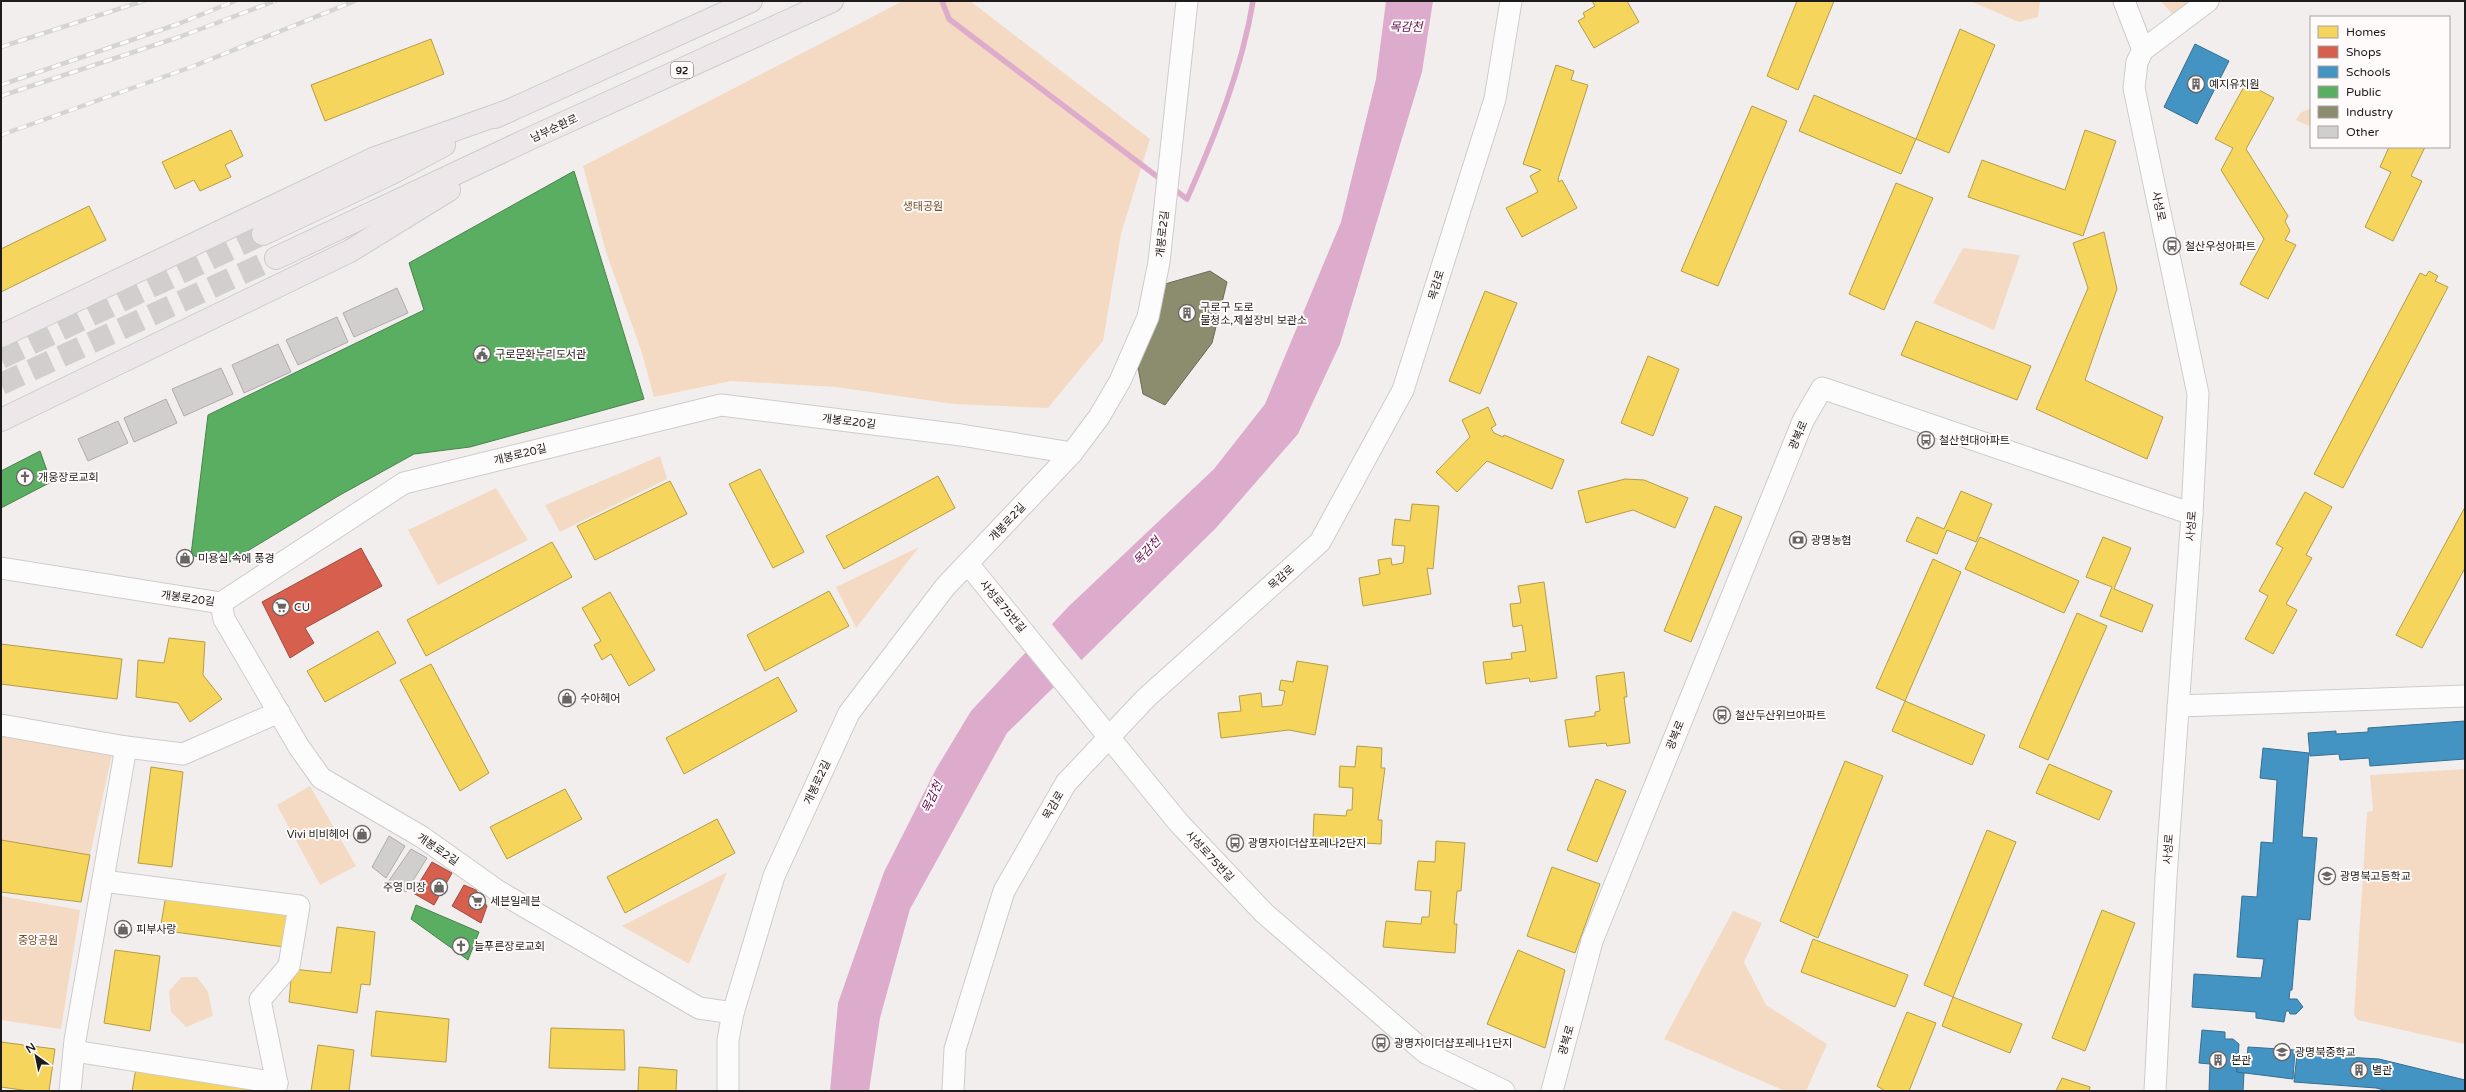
<svg xmlns="http://www.w3.org/2000/svg" width="2466" height="1092" font-family="'Varela Round','Noto Sans KR',sans-serif">
	<rect width="100%" height="100%" fill="#f2eeee"/>
	<!-- green -->
	<g fill="#f4dac2">
		<polygon points="903,1 970,1 1150,139 1121,234 1103,341 1048,408 954,404 836,387 731,381 654,397 641,350 606,252 583,166"/>
		<polygon points="1970,1 2040,1 2038,17 2019,22"/>
		<polygon points="2161,1 2191,1 2173,15"/>
		<polygon points="2311,108 2311,127 2296,120 2300,113"/>
		<polygon points="1963,248 2020,255 1994,330 1933,303"/>
		<polygon points="660,456 667,479 560,532 545,505"/>
		<polygon points="496,488 528,540 438,585 408,530"/>
		<polygon points="919,547 856,628 836,587"/>
		<polygon points="1,725 114,745 90,855 1,840"/>
		<polygon points="2465,769 2465,1044 2358,1020 2354,1015 2367,812 2373,811 2370,775"/>
		<polygon points="310,786 356,866 320,885 277,805"/>
		<polygon points="727,872 689,964 622,926"/>
		<polygon points="1,896 80,910 61,1029 1,1020"/>
		<polygon points="1733,911 1762,923 1744,962 1766,1005 1827,1044 1806,1091 1785,1091 1664,1039"/>
		<polygon points="182,977 197,977 208,992 213,1016 186,1027 171,1012 169,991"/>
	</g>
	<!-- water -->
	<polygon fill="#ddaccc" points="1386,1 1433,1 1422,72 1340,344 1298,434 1216,528 1007,733 910,909 880,1018 869,1091 830,1091 838,1003 884,872 936,769 971,711 1068,607 1214,469 1265,404 1341,222 1376,79"/>
	<!-- pier -->
	<polygon fill="#f2eeee" points="1051,623 1082,661 1056,686 1026,649"/>
	<!-- homes -->
	<g fill="#f6d55c" stroke="#b59d48">
		<polygon points="1592,1 1627,1 1639,22 1594,48 1578,21 1585,17 1583,13 1595,6"/>
		<polygon points="1797,1 1834,1 1798,90 1767,76"/>
		<polygon points="1960,29 1995,45 1949,153 1916,139"/>
		<polygon points="431,39 444,74 325,121 311,85"/>
		<polygon points="1556,65 1574,71 1571,80 1588,85 1558,179 1559,182 1562,180 1577,208 1522,237 1506,208 1538,192 1530,176 1541,170 1523,164"/>
		<polygon points="2246,83 2274,98 2246,149 2288,216 2285,221 2290,231 2285,240 2296,245 2268,299 2240,284 2264,239 2221,170 2233,148 2215,139"/>
		<polygon points="1814,95 1916,139 1901,174 1799,131"/>
		<polygon points="1752,106 1787,121 1718,286 1681,271"/>
		<polygon points="231,130 243,156 225,165 231,177 200,191 194,180 175,189 162,162"/>
		<polygon points="2085,130 2116,141 2083,236 1968,197 1982,160 2065,190"/>
		<polygon points="2389,147 2425,147 2411,176 2422,181 2393,241 2365,227 2391,172 2380,167"/>
		<polygon points="1896,183 1933,198 1884,310 1849,294"/>
		<polygon points="89,206 106,240 1,292 1,249"/>
		<polygon points="2104,232 2117,289 2085,380 2163,417 2147,459 2036,409 2088,288 2073,243"/>
		<polygon points="2429,271 2438,276 2435,281 2448,287 2343,488 2314,474 2420,273 2426,276"/>
		<polygon points="1485,291 1517,303 1480,394 1449,381"/>
		<polygon points="1916,321 2031,366 2017,400 1901,355"/>
		<polygon points="1648,356 1679,369 1653,436 1621,423"/>
		<polygon points="1488,407 1496,425 1491,428 1494,433 1503,437 1504,435 1564,460 1552,489 1487,461 1457,492 1436,472 1470,437 1462,420"/>
		<polygon points="760,469 804,552 773,568 729,484"/>
		<polygon points="938,476 955,508 844,569 826,536"/>
		<polygon points="1625,479 1644,480 1688,498 1675,528 1633,510 1586,523 1578,491"/>
		<polygon points="670,481 687,514 595,560 577,526"/>
		<polygon points="1961,491 1992,504 1976,542 1947,530 1937,554 1906,541 1917,517 1944,529"/>
		<polygon points="2305,492 2332,507 2306,555 2312,558 2286,604 2297,610 2273,654 2245,639 2268,596 2259,591 2283,548 2276,544"/>
		<polygon points="1412,504 1439,506 1433,569 1427,568 1431,594 1363,606 1359,578 1380,574 1378,560 1391,558 1392,565 1403,563 1405,546 1392,545 1395,519 1410,521"/>
		<polygon points="1715,506 1742,517 1691,642 1664,631"/>
		<polygon points="2465,507 2465,568 2422,648 2396,635"/>
		<polygon points="1980,537 2079,581 2064,613 1965,569"/>
		<polygon points="2103,537 2131,548 2114,589 2153,605 2142,632 2100,616 2112,587 2086,577"/>
		<polygon points="552,542 572,577 426,656 407,620"/>
		<polygon points="1933,559 1961,572 1905,701 1876,688"/>
		<polygon points="1544,582 1557,678 1530,682 1529,678 1486,684 1483,662 1512,659 1511,653 1526,651 1522,625 1513,627 1510,604 1521,603 1518,586"/>
		<polygon points="829,591 849,626 765,671 747,635"/>
		<polygon points="610,592 655,670 629,686 611,654 602,660 594,645 601,641 582,608"/>
		<polygon points="2077,613 2107,626 2048,760 2019,747"/>
		<polygon points="378,631 396,663 325,702 307,671"/>
		<polygon points="169,638 205,642 203,675 222,699 190,722 178,703 136,697 138,660 164,663"/>
		<polygon points="1,644 122,659 117,699 1,684"/>
		<polygon points="1297,661 1328,666 1315,735 1289,730 1221,738 1218,713 1241,711 1239,696 1261,693 1262,707 1282,705 1285,691 1279,690 1281,680 1293,682"/>
		<polygon points="431,664 489,773 460,791 400,680"/>
		<polygon points="1624,672 1627,697 1624,697 1630,743 1607,746 1606,743 1569,747 1565,720 1595,716 1595,712 1600,711 1596,676"/>
		<polygon points="778,677 797,711 684,774 666,738"/>
		<polygon points="1905,701 1985,735 1972,765 1892,731"/>
		<polygon points="1357,746 1382,748 1381,768 1385,768 1378,820 1382,820 1381,844 1313,840 1314,814 1346,816 1347,810 1352,810 1353,788 1339,787 1340,766 1355,767"/>
		<polygon points="1845,761 1883,776 1818,938 1780,921"/>
		<polygon points="2049,764 2112,791 2099,820 2036,793"/>
		<polygon points="151,767 183,772 172,867 138,863"/>
		<polygon points="1596,779 1626,791 1597,862 1567,850"/>
		<polygon points="565,789 582,819 507,859 490,827"/>
		<polygon points="717,819 735,853 625,913 607,877"/>
		<polygon points="1987,830 2016,842 1953,997 1924,985"/>
		<polygon points="1,840 90,855 81,902 1,892"/>
		<polygon points="1436,841 1465,843 1461,891 1457,891 1454,924 1457,924 1455,953 1383,947 1386,921 1421,924 1422,917 1429,917 1431,891 1415,890 1418,861 1435,862"/>
		<polygon points="1552,867 1600,884 1575,953 1527,936"/>
		<polygon points="166,895 288,913 284,947 160,930"/>
		<polygon points="2102,910 2135,923 2085,1051 2052,1038"/>
		<polygon points="337,927 375,932 370,985 361,984 357,1013 289,1002 292,969 331,973"/>
		<polygon points="1813,939 1908,975 1895,1007 1801,972"/>
		<polygon points="115,950 160,956 150,1031 104,1023"/>
		<polygon points="1518,950 1565,970 1545,1048 1487,1024"/>
		<polygon points="1953,997 2022,1024 2010,1053 1942,1026"/>
		<polygon points="376,1011 449,1019 446,1062 371,1056"/>
		<polygon points="1907,1012 1936,1023 1909,1091 1885,1091 1877,1086"/>
		<polygon points="551,1028 624,1030 625,1070 549,1068"/>
		<polygon points="1,1042 55,1049 49,1091 29,1091 1,1087"/>
		<polygon points="318,1045 354,1050 349,1091 311,1091"/>
		<polygon points="639,1067 677,1070 676,1091 638,1091"/>
		<polygon points="136,1068 254,1088 253,1091 132,1091"/>
		<polygon points="2062,1078 2090,1087 2089,1091 2056,1091"/>
	</g>
	<!-- shops -->
	<g fill="#d6604d" stroke="#9e4b3e">
		<polygon points="361,548 382,586 305,628 314,643 290,658 262,602"/>
		<polygon points="432,862 452,873 434,905 413,893"/>
		<polygon points="464,885 476,890 487,906 481,923 452,906"/>
	</g>
	<!-- schools -->
	<g fill="#4393c3" stroke="#386f91">
		<polygon points="2195,44 2229,61 2197,124 2164,107"/>
		<polygon points="2465,721 2465,759 2370,766 2369,758 2340,760 2339,754 2310,756 2308,733 2336,731 2336,734 2368,732 2368,728"/>
		<polygon points="2263,748 2309,753 2302,837 2317,838 2310,920 2298,919 2292,990 2290,990 2289,999 2297,999 2303,1007 2296,1014 2290,1014 2289,1011 2286,1011 2284,1022 2256,1018 2256,1012 2192,1007 2194,974 2261,978 2264,959 2237,957 2242,896 2257,897 2261,842 2273,843 2277,780 2260,778"/>
		<polygon points="2202,1030 2225,1032 2225,1039 2233,1039 2239,1044 2237,1072 2244,1073 2243,1091 2209,1091 2210,1064 2199,1063"/>
		<polygon points="2248,1047 2295,1050 2293,1079 2237,1072 2237,1057 2247,1058"/>
		<polygon points="2297,1054 2379,1059 2465,1080 2465,1091 2388,1091 2376,1088 2294,1082"/>
	</g>
	<!-- public -->
	<g fill="#5aae61" stroke="#48824c">
		<polygon points="574,171 644,399 470,447 414,454 340,495 226,564 191,555 208,415 424,310 409,263"/>
		<polygon points="40,451 51,482 1,508 1,471"/>
		<polygon points="416,905 479,932 468,960 411,919"/>
	</g>
	<!-- industry -->
	<polygon fill="#8c8c6e" stroke="#6b6a55" points="1210,271 1227,282 1212,343 1165,405 1143,394 1137,362 1165,284"/>
	<g fill="none" stroke-linecap="round" stroke-linejoin="round">
		<!-- stream -->
		<g stroke="#ddaccc" stroke-width="5.5">
			<polyline points="942,1 949,19 1163,181"/>
			<path d="M1171,187L1187,199C1215,136 1242,69 1253,1"/>
		</g>
	</g>
	<!-- building -->
	<g fill="#d1cece" stroke="#afadac">
		<polygon points="397,288 408,313 354,337 343,313"/>
		<polygon points="337,317 348,342 298,365 286,340"/>
		<polygon points="278,344 291,372 244,393 232,365"/>
		<polygon points="221,368 233,394 184,416 172,389"/>
		<polygon points="166,399 177,423 134,442 124,418"/>
		<polygon points="118,421 128,443 88,461 78,439"/>
		<polygon points="389,836 405,846 386,878 372,867"/>
		<polygon points="411,849 427,858 406,892 388,882"/>
	</g>
	<g fill="none" stroke-linecap="round" stroke-linejoin="round">
		<!-- primary-tunnel -->
		<g stroke="#d2cece" stroke-width="22" stroke-dasharray="22 11" stroke-linecap="butt">
			<polyline points="1,358 263,234"/>
			<polyline points="1,384 276,258"/>
		</g>
		<!-- minor casing -->
		<g stroke="#cecbcb" stroke-width="23">
			<g id="minor">
				<polyline points="2124,1 2143,50"/>
				<polyline points="968,564 1178,822 1264,913 1426,1053 1504,1091"/>
				<polyline points="1,568 221,603 404,483 721,405 961,435 1072,453"/>
				<polyline points="221,603 224,619 299,747 321,778 422,837 498,891 699,1008 733,1013"/>
				<polyline points="2178,706 2465,696"/>
				<polyline points="1,725 126,747 183,754 279,712"/>
				<polyline points="103,881 299,906 289,966 260,1000 277,1083 275,1091"/>
				<polyline points="74,1051 277,1083"/>
				<polyline points="70,1091 75,1040 126,747"/>
				<polyline points="728,1091 728,1040 733,1013 774,876 849,713 945,587 1072,453 1099,417 1120,381 1148,317 1159,262 1187,1"/>
				<polyline points="953,1091 955,1049 1004,891 1066,783 1146,698 1320,542 1403,390 1495,99 1511,1"/>
				<polyline points="1552,1091 1592,941 1803,421 1822,388 2192,514"/>
				<polyline points="2155,1091 2166,877 2192,514 2198,394 2134,88 2137,62 2143,50 2208,1"/>
			</g>
		</g>
		<!-- primary casing -->
		<g stroke="#cdcbcb" stroke-width="24">
			<g id="primary">
				<polyline points="495,117 751,1"/>
				<polyline points="263,234 390,174 444,145"/>
				<polyline points="276,258 531,138 832,1"/>
				<polyline points="1,336 375,158 508,111"/>
				<polyline points="1,420 350,251 449,190"/>
			</g>
		</g>
		<!-- minor -->
		<use href="#minor" stroke="#fdfcfc" stroke-width="21"/>
		<!-- primary -->
		<use href="#primary" stroke="#eee7e9" stroke-width="22"/>
		<!-- rail casing -->
		<g stroke="#d4d4d4" stroke-width="4.5">
			<g id="rail">
				<polyline points="1,47 143,1"/>
				<polyline points="1,85 178,24 235,1"/>
				<polyline points="1,96 182,36 275,1"/>
				<polyline points="1,135 194,66 355,1"/>
			</g>
		</g>
		<!-- rail -->
		<use href="#rail" stroke="#fffbfb" stroke-width="3" stroke-dasharray="9" stroke-linecap="butt"/>
	</g>
	<!-- icons -->
	<defs>
		<g id="building-ring" transform="scale(0.9)"><circle r="9.5" fill="#fffbfb" stroke="#686565" stroke-width="1.5"/><path d="M-4-6H4V6H1V3H-1V6H-4ZM-2.5-4.3h1.7v1.8h-1.7ZM.8-4.3h1.7v1.8H.8ZM-2.5-1h1.7V.8h-1.7ZM.8-1h1.7V.8H.8Z" fill="#686565"/></g>
		<g id="bus-ring" transform="scale(0.9)"><circle r="9.5" fill="#fffbfb" stroke="#686565" stroke-width="1.5"/><path d="M-5-6H5V4H4V6H2V4H-2V6H-4V4H-5ZM-3.5-4V0h7V-4ZM-3.5 1.2v1.5H-2V1.2ZM2 1.2v1.5H3.5V1.2Z" fill="#686565"/></g>
		<g id="civic-ring" transform="scale(0.9)"><circle r="9.5" fill="#fffbfb" stroke="#686565" stroke-width="1.5"/><path d="M-.6-6.5H3V-4.5H.6V-3L4-1V1h2V6H-6V1h2V-1L-.6-3ZM-1.2 2.5V6h2.4V2.5Z" fill="#686565"/></g>
		<g id="church-ring" transform="scale(0.9)"><circle r="9.5" fill="#fffbfb" stroke="#686565" stroke-width="1.5"/><path d="M-1.2-6h2.4v3.5h3.3v2.4h-3.3V6h-2.4V-.1h-3.3v-2.4h3.3Z" fill="#686565"/></g>
		<g id="bank-ring" transform="scale(0.9)"><circle r="9.5" fill="#fffbfb" stroke="#686565" stroke-width="1.5"/><path d="M-6-4H6V4H-6ZM0-2.3a2.3 2.3 0 1 0 0 4.6a2.3 2.3 0 1 0 0-4.6Z" fill="#686565"/></g>
		<g id="shop-ring" transform="scale(0.9)"><circle r="9.5" fill="#fffbfb" stroke="#686565" stroke-width="1.5"/><path d="M-5-2.5h2.3a2.7 3.5 0 0 1 5.4 0H5L5.5 6h-11ZM-1.5-2.5h3a1.5 2.3 0 0 0-3 0Z" fill="#686565"/></g>
		<g id="supermarket-ring" transform="scale(0.9)"><circle r="9.5" fill="#fffbfb" stroke="#686565" stroke-width="1.5"/><path d="M-6-5.5h2.5l.6 2H6L4.5 2H-2.5L-4.4-4H-6ZM-1.5 3.2a1.3 1.3 0 1 0 .1 0ZM3 3.2a1.3 1.3 0 1 0 .1 0Z" fill="#686565"/></g>
		<g id="school-ring" transform="scale(0.9)"><circle r="9.5" fill="#fffbfb" stroke="#686565" stroke-width="1.5"/><path d="M0-5L7-2L0 1L-7-2ZM-4 1L0 2.5L4 1V4Q0 6-4 4Z" fill="#686565"/></g>
	</defs>
	<g fill-rule="evenodd">
		<use href="#building-ring" x="2196" y="84"/>
		<use href="#bus-ring" x="2172" y="246"/>
		<use href="#building-ring" x="1187" y="313"/>
		<use href="#civic-ring" x="482" y="354"/>
		<use href="#bus-ring" x="1926" y="440"/>
		<use href="#church-ring" x="25" y="477"/>
		<use href="#bank-ring" x="1798" y="540"/>
		<use href="#shop-ring" x="185" y="558"/>
		<use href="#supermarket-ring" x="281" y="607"/>
		<use href="#shop-ring" x="567" y="698"/>
		<use href="#bus-ring" x="1722" y="715"/>
		<use href="#shop-ring" x="362" y="834"/>
		<use href="#bus-ring" x="1235" y="843"/>
		<use href="#school-ring" x="2327" y="876"/>
		<use href="#shop-ring" x="439" y="887"/>
		<use href="#supermarket-ring" x="477" y="901"/>
		<use href="#shop-ring" x="123" y="929"/>
		<use href="#church-ring" x="461" y="946"/>
		<use href="#bus-ring" x="1381" y="1043"/>
		<use href="#school-ring" x="2282" y="1052"/>
		<use href="#building-ring" x="2218" y="1060"/>
		<use href="#building-ring" x="2359" y="1070"/>
	</g>
	<g text-anchor="middle" stroke-width="4" stroke-linejoin="round" paint-order="stroke">
		<!-- shield labels -->
		<rect fill="#fffbfb" stroke="#615e5e" stroke-width="1" x="671" y="62" width="22" height="16" rx="3"/>
		<g font-size="10" font-weight="bold" fill="#1d1b1b">
			<text x="682" y="74">92</text>
		</g>
		<!-- poi labels -->
		<g font-size="11" fill="#1d1b1b" stroke="#fffbfb" text-anchor="start">
			<text x="2209" y="88">예지유치원</text>
			<text x="2185" y="250">철산우성아파트</text>
			<text x="1200" y="311">구로구 도로<tspan x="1200" dy="13">물청소,제설장비 보관소</tspan></text>
			<text x="495" y="358">구로문화누리도서관</text>
			<text x="1939" y="444">철산현대아파트</text>
			<text x="38" y="481">개웅장로교회</text>
			<text x="1811" y="544">광명농협</text>
			<text x="198" y="562">미용실 속에 풍경</text>
			<text x="294" y="611">CU</text>
			<text x="580" y="702">수아헤어</text>
			<text x="1735" y="719">철산두산위브아파트</text>
			<text x="349" y="838" text-anchor="end">Vivi 비비헤어</text>
			<text x="1248" y="847">광명자이더샵포레나2단지</text>
			<text x="2340" y="880">광명북고등학교</text>
			<text x="426" y="891" text-anchor="end">주영 미장</text>
			<text x="490" y="905">세븐일레븐</text>
			<text x="136" y="933">피부사랑</text>
			<text x="474" y="950">늘푸른장로교회</text>
			<text x="1394" y="1047">광명자이더샵포레나1단지</text>
			<text x="2295" y="1056">광명북중학교</text>
			<text x="2231" y="1064">본관</text>
			<text x="2372" y="1074">별관</text>
		</g>
		<!-- street labels -->
		<g font-size="11" fill="#1d1b1b" stroke="#fffbfb">
			<text transform="translate(554 128) rotate(-25)" y="4">남부순환로</text>
			<text transform="translate(2159 206) rotate(78)" y="4">사성로</text>
			<text transform="translate(1162 234) rotate(-84)" y="4">개봉로2길</text>
			<text transform="translate(1436 285) rotate(-73)" y="4">목감로</text>
			<text transform="translate(849 421) rotate(7)" y="4">개봉로20길</text>
			<text transform="translate(1798 435) rotate(-67)" y="4">광복로</text>
			<text transform="translate(520 454) rotate(-14)" y="4">개봉로20길</text>
			<text transform="translate(1007 522) rotate(-47)" y="4">개봉로2길</text>
			<text transform="translate(2191 526) rotate(-86)" y="4">사성로</text>
			<text transform="translate(1281 577) rotate(-42)" y="4">목감로</text>
			<text transform="translate(188 598) rotate(8)" y="4">개봉로20길</text>
			<text transform="translate(1003 606) rotate(50)" y="4">사성로75번길</text>
			<text transform="translate(1675 735) rotate(-68)" y="4">광복로</text>
			<text transform="translate(817 782) rotate(-65)" y="4">개봉로2길</text>
			<text transform="translate(1053 805) rotate(-60)" y="4">목감로</text>
			<text transform="translate(438 849) rotate(34)" y="4">개봉로2길</text>
			<text transform="translate(2168 849) rotate(-86)" y="4">사성로</text>
			<text transform="translate(1210 856) rotate(47)" y="4">사성로75번길</text>
			<text transform="translate(1566 1040) rotate(-74)" y="4">광복로</text>
		</g>
		<!-- park labels -->
		<g font-size="11" fill="#754d23" stroke="#fffbfb">
			<text x="923" y="210">생태공원</text>
			<text x="38" y="944">중앙공원</text>
		</g>
		<!-- water labels -->
		<g font-size="12" font-style="italic" fill="#5d0c4b" stroke="#fffbfb">
			<text x="1406" y="31">목감천</text>
			<text transform="translate(1147 551) rotate(-47)" y="4">목감천</text>
			<text transform="translate(932 797) rotate(-65)" y="4">목감천</text>
		</g>
	</g>
	<!-- border -->
	<rect width="2466" height="1092" fill="none" stroke="#1d1b1b" stroke-width="4"/>
	<!-- legend -->
	<rect x="2310" y="16" width="140" height="132" fill="#fffbfb" stroke="#a5a1a1"/>
	<rect x="2318" y="26" width="20" height="12" fill="#f6d55c" stroke="#a5a1a1"/>
	<text x="2346" y="36" font-size="12" fill="#1d1b1b">Homes</text>
	<rect x="2318" y="46" width="20" height="12" fill="#d6604d" stroke="#a5a1a1"/>
	<text x="2346" y="56" font-size="12" fill="#1d1b1b">Shops</text>
	<rect x="2318" y="66" width="20" height="12" fill="#4393c3" stroke="#a5a1a1"/>
	<text x="2346" y="76" font-size="12" fill="#1d1b1b">Schools</text>
	<rect x="2318" y="86" width="20" height="12" fill="#5aae61" stroke="#a5a1a1"/>
	<text x="2346" y="96" font-size="12" fill="#1d1b1b">Public</text>
	<rect x="2318" y="106" width="20" height="12" fill="#8c8c6e" stroke="#a5a1a1"/>
	<text x="2346" y="116" font-size="12" fill="#1d1b1b">Industry</text>
	<rect x="2318" y="126" width="20" height="12" fill="#d1cece" stroke="#a5a1a1"/>
	<text x="2346" y="136" font-size="12" fill="#1d1b1b">Other</text>
	<!-- north arrow -->
	<g transform="translate(36 1056) rotate(327)" stroke="#fffbfb" stroke-width="3" paint-order="stroke">
	<path d="M0-3L7 15L0 10L-7 15Z" fill="#1d1b1b"/>
	<text y="-6" font-size="11" font-weight="bold" text-anchor="middle" fill="#1d1b1b">N</text>
	</g>
</svg>
